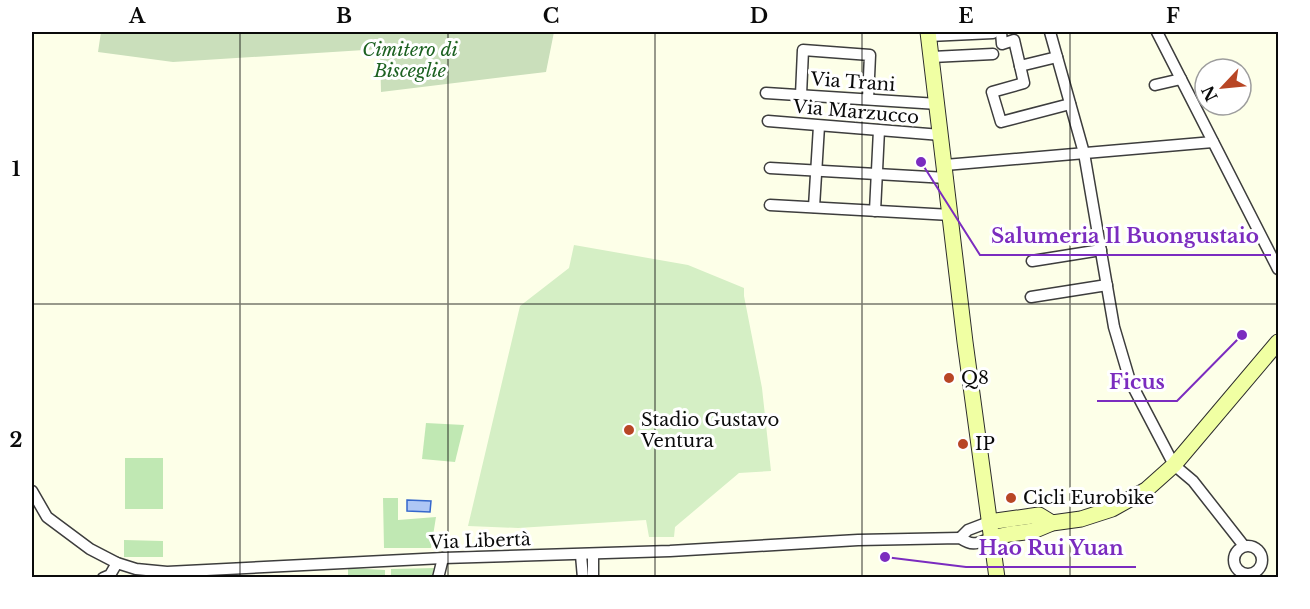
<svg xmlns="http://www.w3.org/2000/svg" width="1310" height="609" font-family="'Libre Baskerville',serif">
	<rect width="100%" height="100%" fill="#fdffe8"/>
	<!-- green -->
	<g fill="#c0e8b3">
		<polygon points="426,423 464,425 455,462 422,459"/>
		<rect x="125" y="458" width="38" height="51"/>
		<polygon points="383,498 398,498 398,520 436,517 431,548 384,548"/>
		<polygon points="124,540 163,541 163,557 124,557"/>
		<polygon points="348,568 385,570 385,577 348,577"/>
		<polygon points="434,568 432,577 391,577 391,569"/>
	</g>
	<!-- cemetery -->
	<polygon fill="#cadfbb" points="101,32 554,32 546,72 381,92 380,49 173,62 98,52"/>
	<!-- pitch -->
	<polygon fill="#d5efc5" points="574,245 688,265 744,288 744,296 762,388 771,471 739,473 675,527 674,537 649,537 646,520 518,528 468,526 520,306 569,268"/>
	<!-- water -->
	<polygon fill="#aec7f5" stroke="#3567cc" stroke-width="1.5" points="407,500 431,501 430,512 407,511"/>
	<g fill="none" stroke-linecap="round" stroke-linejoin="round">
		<!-- street casing -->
		<g stroke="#3d3d3d" stroke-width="13">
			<g id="street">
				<polyline points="1001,32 1002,44 1014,40 1024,83 992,92 1001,122 1070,104"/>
				<polyline points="1050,32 1084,153 1114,327 1130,381 1174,465 1193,481 1244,546"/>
				<polyline points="1157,32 1278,269"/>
				<polyline points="929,36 993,33"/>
				<polyline points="932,57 993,54"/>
				<polyline points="1020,66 1057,57"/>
				<polyline points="1155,85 1181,79"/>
				<polyline points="766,93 938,104"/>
				<polyline points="801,95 803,50 870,55 868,99"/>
				<polyline points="768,121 941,135"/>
				<polyline points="945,165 1213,142"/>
				<polyline points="770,168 947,178"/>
				<polyline points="770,205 951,215"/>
				<polyline points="814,207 819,126"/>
				<polyline points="875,211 879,130"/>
				<polyline points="1032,261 1101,250"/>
				<polyline points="1031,297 1107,285"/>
				<path d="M32,491L47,517L90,549L117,563L136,569L167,572L443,558L670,551L858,540L960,538C974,547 977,543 991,538"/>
				<polyline points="960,538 968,530 989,522"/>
				<circle cx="1248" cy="560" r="14"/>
				<polyline points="581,555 583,578"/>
				<polyline points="593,555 593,578"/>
				<polyline points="103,578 110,575 117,563"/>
				<polyline points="438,578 443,558"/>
			</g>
		</g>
		<!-- secondary casing -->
		<g stroke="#2c2c2c" stroke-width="17">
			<g id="secondary">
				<polyline points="928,32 965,342 997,578"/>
				<polyline points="989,522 1039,515 1052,523"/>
				<polyline points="991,538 1010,534 1033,531 1052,523 1081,519 1112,509 1146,490 1174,465 1278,342"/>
			</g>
		</g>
		<!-- street -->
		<use href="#street" stroke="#fff" stroke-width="10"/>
		<!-- secondary -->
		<use href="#secondary" stroke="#f0ffa3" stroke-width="15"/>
	</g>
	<!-- grid -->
	<path fill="none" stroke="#0a0a0a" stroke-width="1.5" stroke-opacity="0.55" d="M240,32V578M448,32V578M655,32V578M862,32V578M1070,32V578M32,304H1278"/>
	<!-- markers -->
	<g fill="#b84625" stroke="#fff" stroke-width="2">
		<circle cx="949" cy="378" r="6"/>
		<circle cx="629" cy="430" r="6"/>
		<circle cx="963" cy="444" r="6"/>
		<circle cx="1011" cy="498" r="6"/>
	</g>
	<g text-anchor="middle" stroke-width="6" stroke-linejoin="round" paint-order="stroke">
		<!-- park labels -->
		<g font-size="18" font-style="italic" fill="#1c6121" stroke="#fff">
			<text x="410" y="56">Cimitero di<tspan x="410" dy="21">Bisceglie</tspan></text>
		</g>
		<!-- street labels -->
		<g font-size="18" fill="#0a0a0a" stroke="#fff">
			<text transform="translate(853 82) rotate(4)" y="6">Via Trani</text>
			<text transform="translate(856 112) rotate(5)" y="6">Via Marzucco</text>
			<text transform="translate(480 541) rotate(-2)" y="6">Via Libertà</text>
		</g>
		<!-- poi labels -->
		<g font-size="18" fill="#0a0a0a" stroke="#fff" text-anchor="start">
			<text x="961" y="384">Q8</text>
			<text x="641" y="426">Stadio Gustavo<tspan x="641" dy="21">Ventura</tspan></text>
			<text x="975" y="450">IP</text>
			<text x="1023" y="504">Cicli Eurobike</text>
		</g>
	</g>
	<!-- callouts -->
	<path fill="none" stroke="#7b2cbf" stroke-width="2" d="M921 162L980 255H1271M1242 335L1177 401H1097M885 557L966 567H1136"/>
	<g fill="#7b2cbf" stroke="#fff" stroke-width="2">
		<circle cx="921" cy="162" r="6"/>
		<circle cx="1242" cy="335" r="6"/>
		<circle cx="885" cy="557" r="6"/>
	</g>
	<g font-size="20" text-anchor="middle" font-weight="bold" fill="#7b2cbf" stroke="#fff" stroke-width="6" stroke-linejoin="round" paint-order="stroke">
		<text x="1125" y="243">Salumeria Il Buongustaio</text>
		<text x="1137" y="389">Ficus</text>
		<text x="1051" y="555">Hao Rui Yuan</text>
	</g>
	<!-- border -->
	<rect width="1310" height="609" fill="none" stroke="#ffffff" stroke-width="66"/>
	<!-- north arrow -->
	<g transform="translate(1223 87) rotate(244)"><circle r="28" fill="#ffffff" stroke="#9d9d9d" stroke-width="1.5"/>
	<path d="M0-4.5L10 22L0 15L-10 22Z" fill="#b84625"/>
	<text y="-9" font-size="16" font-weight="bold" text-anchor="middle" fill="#0a0a0a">N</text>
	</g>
	<rect x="33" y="33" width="1244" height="543" fill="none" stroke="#0a0a0a" stroke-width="2"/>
	<g font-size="20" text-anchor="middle" font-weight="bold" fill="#0a0a0a">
		<text x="137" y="23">A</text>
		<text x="344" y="23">B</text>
		<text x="551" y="23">C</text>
		<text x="759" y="23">D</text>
		<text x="966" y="23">E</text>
		<text x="1173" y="23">F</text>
		<text x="16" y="176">1</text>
		<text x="16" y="447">2</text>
	</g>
</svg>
